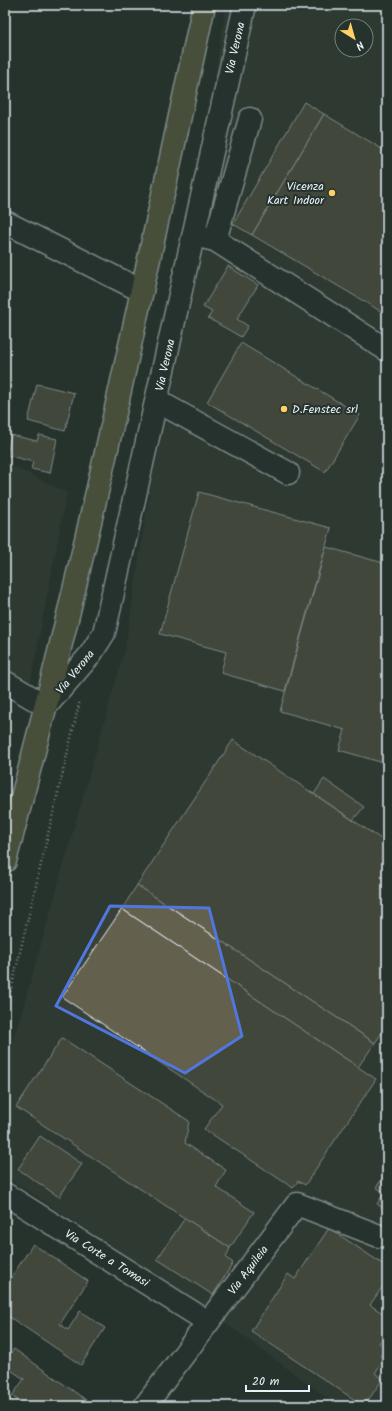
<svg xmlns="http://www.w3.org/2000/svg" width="392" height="1411" font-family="Kalam,sans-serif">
	<rect width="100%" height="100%" fill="#26332d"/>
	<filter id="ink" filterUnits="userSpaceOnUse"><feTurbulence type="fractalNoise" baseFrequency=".025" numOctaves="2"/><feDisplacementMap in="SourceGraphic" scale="8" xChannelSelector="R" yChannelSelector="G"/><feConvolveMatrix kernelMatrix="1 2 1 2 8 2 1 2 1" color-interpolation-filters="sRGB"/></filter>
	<g filter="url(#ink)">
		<!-- built -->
		<g fill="#394037" fill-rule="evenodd">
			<path d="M226,5H387V1406H338L205,1308L5,1176V1062L21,1015L125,649ZM342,26H366V50H342Z"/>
			<polygon points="5,462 67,493 28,695 5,682"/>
		</g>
		<!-- building -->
		<g fill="#64604d" stroke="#e8f1f8">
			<polygon points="304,102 324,114 252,235 233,224"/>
			<polygon points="324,114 387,152 387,315 252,235"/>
			<polygon points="228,266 258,285 237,319 248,326 241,337 208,318 212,312 203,307"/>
			<polygon points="241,343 360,415 325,472 207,402"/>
			<polygon points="37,384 74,393 65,431 28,421"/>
			<polygon points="11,435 37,441 39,435 57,439 50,473 31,469 33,462 7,455"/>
			<polygon points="199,492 331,528 285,691 221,673 226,652 160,634"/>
			<polygon points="326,547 387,564 387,764 339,750 345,730 280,711"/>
			<polygon points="233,740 387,843 387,1025 375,1043 137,885"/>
			<polygon points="324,779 364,807 353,820 314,794"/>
			<polygon points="137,885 375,1043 358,1067 122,909"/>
			<polygon points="122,909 376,1079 305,1185 298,1181 293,1188 204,1129 222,1104 62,997"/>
			<polygon points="62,1038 189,1121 185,1143 226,1170 216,1187 254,1212 230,1248 16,1107"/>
			<polygon points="40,1136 82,1164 59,1197 18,1169"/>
			<polygon points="386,1174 387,1174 387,1211 377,1204 384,1193 376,1187"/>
			<polygon points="185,1218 230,1248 226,1258 233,1263 213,1295 157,1259"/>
			<polygon points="329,1228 387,1267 387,1280 370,1305 387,1316 387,1331 379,1343 386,1347 380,1356 384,1359 375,1373 383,1379 364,1406 251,1331 288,1274 295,1279"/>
			<polygon points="33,1244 88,1281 60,1324 68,1330 80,1311 105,1328 81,1365 5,1314 5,1287"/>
			<polygon points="14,1349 86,1400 82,1406 17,1406 20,1402 12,1396 24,1379 5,1366 5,1361"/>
		</g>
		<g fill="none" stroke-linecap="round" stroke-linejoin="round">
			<!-- minor casing -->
			<g stroke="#e8f1f8" stroke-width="25">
				<g id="minor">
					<polyline points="5,222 142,291"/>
					<polyline points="194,235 215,240 387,350"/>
					<polyline points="215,240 250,119"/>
					<polyline points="157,401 288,473"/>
					<polyline points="5,682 46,706 90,655 104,633 245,5"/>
					<polyline points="5,1194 208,1322"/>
					<polyline points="145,1406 297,1204 379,1236"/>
				</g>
			</g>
			<!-- major casing -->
			<g stroke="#e8f1f8" stroke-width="25">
				<path id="major" d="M5,861C82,579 142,291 204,5"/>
			</g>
			<!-- path -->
			<polyline stroke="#e8f1f8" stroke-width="2.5" stroke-dasharray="1 3" stroke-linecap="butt" points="5,1015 80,700"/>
			<!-- minor -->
			<use href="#minor" stroke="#26332d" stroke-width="22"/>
			<!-- major -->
			<use href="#major" stroke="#70704a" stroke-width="22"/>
		</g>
	</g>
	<!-- marked area -->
	<path d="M0 0H392V1411H0ZM110,906L209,908L242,1036L185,1073L56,1006Z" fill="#26332d" fill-opacity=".55" fill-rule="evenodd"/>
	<path fill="none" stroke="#5077e0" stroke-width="3" stroke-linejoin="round" d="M110,906L209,908L242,1036L185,1073L56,1006Z"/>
	<!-- markers -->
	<g fill="#ffd166" stroke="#26332d" stroke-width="1.5">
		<circle cx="332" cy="193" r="4"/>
		<circle cx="284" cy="409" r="4"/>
	</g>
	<g text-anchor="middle" stroke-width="4" stroke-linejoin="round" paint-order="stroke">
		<!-- street labels -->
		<g font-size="12" fill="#e8f1f8" stroke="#26332d">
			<text transform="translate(235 48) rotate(-77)" y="4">Via Verona</text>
			<text transform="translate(165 365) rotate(-77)" y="4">Via Verona</text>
			<text transform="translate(75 672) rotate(-51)" y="4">Via Verona</text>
			<text transform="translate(107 1258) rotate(32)" y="4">Via Corte a Tomasi</text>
			<text transform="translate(248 1270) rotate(-53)" y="4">Via Aquileia</text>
		</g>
		<!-- poi labels -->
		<g font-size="12" fill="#e8f1f8" stroke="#26332d" text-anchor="end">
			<text x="324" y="190">Vicenza<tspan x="324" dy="14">Kart Indoor</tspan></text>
			<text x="292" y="413" text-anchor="start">D.Fenstec srl</text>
		</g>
	</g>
	<!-- margin -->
	<rect width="392" height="1411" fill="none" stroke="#26332d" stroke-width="20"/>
	<rect x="10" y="10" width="372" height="1391" fill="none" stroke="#e8f1f8" stroke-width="1.5" filter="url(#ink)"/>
	<!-- north arrow -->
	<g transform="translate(354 38) rotate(143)"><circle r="19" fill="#26332d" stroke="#747f7e"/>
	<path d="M0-3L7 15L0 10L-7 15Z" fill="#ffd166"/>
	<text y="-6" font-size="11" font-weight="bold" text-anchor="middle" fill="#e8f1f8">N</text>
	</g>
	<!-- scale -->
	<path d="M246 1385v6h63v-6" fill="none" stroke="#e8f1f8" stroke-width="2"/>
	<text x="252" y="1385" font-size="12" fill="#e8f1f8" stroke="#26332d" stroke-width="3" paint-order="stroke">20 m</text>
</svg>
